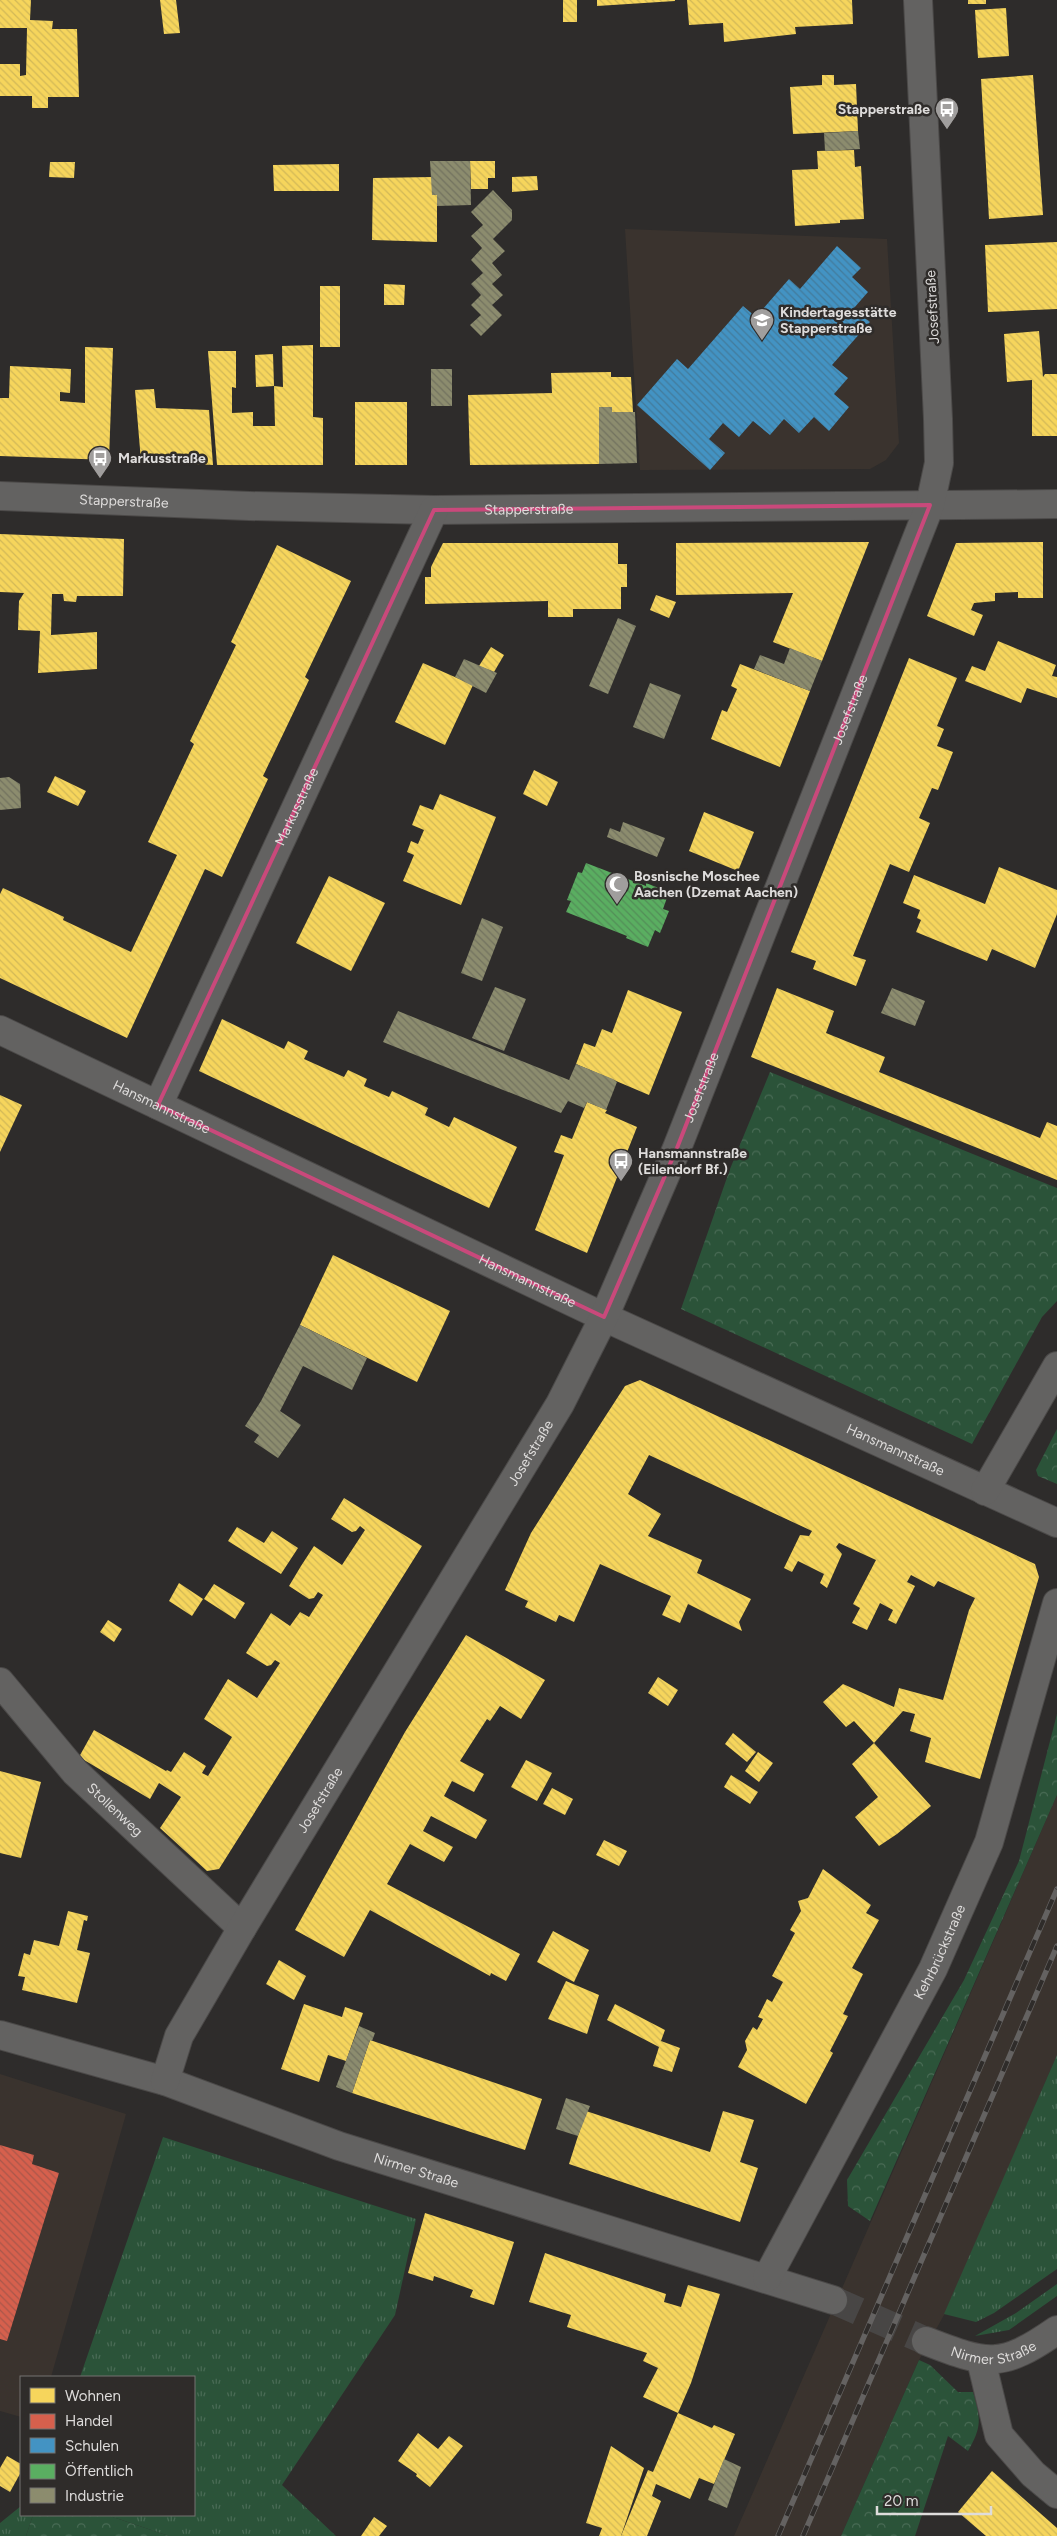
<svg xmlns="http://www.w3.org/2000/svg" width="1057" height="2536" font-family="Figtree,sans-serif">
	<defs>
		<pattern id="grass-tufts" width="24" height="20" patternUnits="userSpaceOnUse" patternTransform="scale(1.25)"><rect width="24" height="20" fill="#2b5339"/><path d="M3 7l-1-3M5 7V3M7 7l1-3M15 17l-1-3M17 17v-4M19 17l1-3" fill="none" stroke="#496b55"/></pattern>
		<pattern id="forest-crowns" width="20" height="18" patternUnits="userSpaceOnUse" patternTransform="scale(1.25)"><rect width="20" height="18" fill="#2b5339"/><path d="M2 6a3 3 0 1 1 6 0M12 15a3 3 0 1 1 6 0" fill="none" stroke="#496b55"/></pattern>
		<pattern id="homes-back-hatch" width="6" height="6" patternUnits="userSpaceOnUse" patternTransform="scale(1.25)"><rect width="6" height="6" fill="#f6d55c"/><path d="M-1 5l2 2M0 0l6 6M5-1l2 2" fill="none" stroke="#d2b857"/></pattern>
		<pattern id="shops-back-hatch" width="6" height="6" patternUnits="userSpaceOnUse" patternTransform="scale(1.25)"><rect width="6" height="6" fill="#d6604d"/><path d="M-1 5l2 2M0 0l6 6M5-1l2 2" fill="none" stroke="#aa574a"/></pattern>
		<pattern id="schools-back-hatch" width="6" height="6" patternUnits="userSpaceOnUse" patternTransform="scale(1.25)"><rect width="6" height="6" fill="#4393c3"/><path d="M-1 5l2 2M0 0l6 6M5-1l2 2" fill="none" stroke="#437b9c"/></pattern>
		<pattern id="public-back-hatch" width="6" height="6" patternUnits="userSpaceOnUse" patternTransform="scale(1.25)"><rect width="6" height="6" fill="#5aae61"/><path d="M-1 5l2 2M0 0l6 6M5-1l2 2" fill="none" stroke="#538e58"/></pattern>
		<pattern id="industry-back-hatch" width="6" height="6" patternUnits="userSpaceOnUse" patternTransform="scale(1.25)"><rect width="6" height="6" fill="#8c8c6e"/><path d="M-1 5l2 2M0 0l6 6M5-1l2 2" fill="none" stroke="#72725f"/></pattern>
	</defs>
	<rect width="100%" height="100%" fill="#2e2c2b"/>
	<!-- built -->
	<g fill="#3a332e">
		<polygon points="625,229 887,239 899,443 886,460 870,469 640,470"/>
		<polygon points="1057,1795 1057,2055 949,2306 919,2360 841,2536 734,2536"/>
		<polygon points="0,2074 126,2114 51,2377 21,2377 21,2417 0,2411"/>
	</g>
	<!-- grass -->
	<g fill="url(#grass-tufts)">
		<polygon points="1057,2055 1057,2269 994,2313 976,2322 944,2314"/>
		<polygon points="163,2137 416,2219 395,2315 282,2485 336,2536 169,2536 107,2515 194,2515 194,2377 80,2377"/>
		<polygon points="1057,2284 1057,2296 1009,2330 975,2336 1016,2313"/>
		<polygon points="21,2506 21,2515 33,2515 26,2536 0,2536 0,2523"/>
	</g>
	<!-- forest -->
	<g fill="url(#forest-crowns)">
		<polygon points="770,1072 1057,1188 1057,1301 1042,1317 972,1444 681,1309 730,1169"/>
		<polygon points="1057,1429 1057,1484 1038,1476 1036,1470"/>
		<polygon points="1057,1714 1057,1795 870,2221 848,2206 847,2180 964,1980 1019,1861"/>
		<path d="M919,2360L930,2365L958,2392H973C981,2419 982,2427 968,2451L948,2436L915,2536H841Z"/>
		<polygon points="33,2515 107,2515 169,2536 26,2536"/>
	</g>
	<!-- homes -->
	<g fill="url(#homes-back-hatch)">
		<polygon points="0,0 31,0 30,20 53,21 52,29 77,29 79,97 48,97 48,108 32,108 32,96 0,96 0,64 20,64 20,76 26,75 27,28 0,28"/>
		<polygon points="160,0 176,0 180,33 164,34"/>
		<rect x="563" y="0" width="14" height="22"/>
		<polygon points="597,0 675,0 675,1 597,6"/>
		<polygon points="687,0 852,0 853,24 795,27 796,34 724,42 723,23 689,25"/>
		<rect x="968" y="0" width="18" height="4"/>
		<polygon points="1006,8 1009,56 978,58 975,10"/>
		<polygon points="822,75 834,75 834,85 856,84 858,131 793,134 790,87 822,85"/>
		<polygon points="1033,75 1043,215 989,219 981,79"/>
		<polygon points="854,150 855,167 861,166 864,219 840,220 840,223 795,226 792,170 818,169 817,151"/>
		<polygon points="470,161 495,161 495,178 488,178 488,189 471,189"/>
		<polygon points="50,162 75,162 74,178 49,177"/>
		<polygon points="339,164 339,191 274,191 273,165"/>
		<polygon points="537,176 538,190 512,192 512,177"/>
		<polygon points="432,177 432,195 437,195 437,242 372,240 373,178"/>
		<polygon points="1057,242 1057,309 988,312 985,245"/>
		<polygon points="384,284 405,285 404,305 384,305"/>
		<rect x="320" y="286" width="20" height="61"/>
		<polygon points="1039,331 1043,377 1045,374 1057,374 1057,436 1032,436 1032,380 1007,382 1004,334"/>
		<polygon points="313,345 313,417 323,418 323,465 217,465 208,351 236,351 236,388 232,387 232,413 253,412 253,426 275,426 274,386 256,387 255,355 273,354 274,386 283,387 282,346"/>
		<polygon points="85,347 113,348 109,460 0,456 0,398 9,398 10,366 71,369 70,393 60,392 60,401 85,403"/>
		<polygon points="611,372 611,377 631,377 633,412 612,412 612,407 599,407 599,464 470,465 468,395 552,393 551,373"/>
		<polygon points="154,389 156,408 209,410 213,465 141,461 135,390"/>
		<rect x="355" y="402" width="52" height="63"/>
		<polygon points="0,534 124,539 123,596 77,596 76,602 64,601 63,594 52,594 51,635 97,632 97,669 38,673 40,631 18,630 19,601 24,593 0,592"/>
		<polygon points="869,542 822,661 773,642 793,593 676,595 676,543"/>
		<polygon points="1043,542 1043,598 1018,598 1018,592 995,593 995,601 974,603 971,610 983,615 974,636 927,616 956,543"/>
		<polygon points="443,543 618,543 618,564 627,564 627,587 621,587 621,609 573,609 573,617 548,617 548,601 425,604 425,577 431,577 431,567"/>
		<polygon points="277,545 351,581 305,677 309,680 263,776 268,779 222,877 205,869 127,1038 0,978 0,894 3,888 64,917 63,920 131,952 177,855 148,842 194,744 190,741 236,645 231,642"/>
		<polygon points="656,595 676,602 669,618 650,610"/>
		<polygon points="998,641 1056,665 1052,676 1057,677 1057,698 1027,688 1021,703 965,681 972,666 985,671"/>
		<polygon points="491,647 504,655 494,672 479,666"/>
		<polygon points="909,658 957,678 937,726 944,729 937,746 953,752 938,790 932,788 919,818 930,823 909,872 890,864 853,956 866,960 856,986 813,969 816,961 791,952"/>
		<polygon points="423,663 473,685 445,745 395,722"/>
		<polygon points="740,664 810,691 780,767 711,739 722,710 727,712 737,689 731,686"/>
		<polygon points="534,770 558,782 547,806 523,794"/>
		<polygon points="55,776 86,791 78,806 47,792"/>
		<polygon points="440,794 496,817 461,905 403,881 414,855 407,852 411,841 418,844 424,830 412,825 420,805 433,810"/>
		<polygon points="704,812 754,832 738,871 689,851"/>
		<polygon points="999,867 1057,890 1057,914 1035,968 992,949 987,961 916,932 921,920 917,918 920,910 903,903 914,875 985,904"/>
		<polygon points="329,876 385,903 351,971 296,943"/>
		<polygon points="777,988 834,1011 826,1033 885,1057 879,1072 1040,1138 1047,1122 1057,1126 1057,1180 751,1057"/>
		<polygon points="628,990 682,1012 649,1095 576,1064 584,1043 595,1047 602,1029 612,1033"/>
		<polygon points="222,1019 284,1049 288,1041 308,1051 304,1059 344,1077 348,1070 367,1079 364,1086 389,1097 392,1091 428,1108 425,1115 449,1127 454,1117 517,1147 489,1208 199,1071"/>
		<polygon points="0,1095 22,1105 0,1152"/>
		<polygon points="587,1102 607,1110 605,1113 637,1127 587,1253 535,1230 564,1155 554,1152 561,1135 572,1139"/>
		<polygon points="333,1255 450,1311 417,1382 300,1325"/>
		<polygon points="640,1380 1035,1564 1039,1577 980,1779 925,1762 931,1738 910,1731 915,1714 903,1711 874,1743 854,1721 846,1727 823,1702 843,1684 894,1707 899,1688 943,1700 969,1610 975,1598 938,1581 934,1587 911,1575 907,1582 915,1586 896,1624 888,1620 893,1610 880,1603 867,1630 852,1623 860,1608 853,1604 876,1560 839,1543 836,1547 842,1554 827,1588 820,1583 824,1574 798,1561 792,1572 784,1568 800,1535 809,1536 812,1531 649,1455 628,1494 661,1514 648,1536 702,1560 697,1573 751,1599 739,1622 742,1631 688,1604 680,1623 662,1615 671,1596 600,1564 574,1622 559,1615 556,1622 525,1607 528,1601 505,1590 531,1533 592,1437 625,1386"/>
		<polygon points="344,1498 422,1546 219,1869 207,1871 160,1828 181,1797 159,1783 150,1799 79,1757 94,1730 166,1771 167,1770 171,1772 184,1752 206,1766 202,1773 208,1776 232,1737 204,1719 228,1679 257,1698 280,1663 275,1660 271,1665 267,1666 246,1653 271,1613 290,1626 300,1612 309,1617 323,1595 318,1592 314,1598 309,1599 289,1586 301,1566 314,1546 342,1565 365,1530 360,1526 356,1531 352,1532 331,1519"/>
		<polygon points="237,1527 264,1543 272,1531 298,1548 281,1574 228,1541"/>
		<polygon points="179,1583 203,1599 192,1616 169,1601"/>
		<polygon points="214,1584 245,1603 235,1619 204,1599"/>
		<polygon points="108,1620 122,1629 114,1642 100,1632"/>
		<polygon points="466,1635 545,1680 521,1719 500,1706 490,1721 487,1719 460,1761 484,1774 474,1792 452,1781 444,1796 487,1820 476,1839 431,1816 423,1831 453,1847 444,1862 410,1844 387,1884 520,1954 506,1981 491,1973 490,1976 370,1910 344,1957 295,1930 405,1732"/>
		<polygon points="658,1677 678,1690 668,1706 648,1693"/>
		<polygon points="733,1733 756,1752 747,1762 725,1744"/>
		<polygon points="874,1743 931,1806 897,1834 879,1846 855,1817 878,1797 852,1764"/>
		<polygon points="758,1752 773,1763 759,1782 745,1771"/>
		<polygon points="526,1760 552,1773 537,1801 511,1787"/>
		<polygon points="0,1771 41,1782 21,1858 0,1853"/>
		<polygon points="731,1775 758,1792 750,1804 724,1787"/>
		<polygon points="552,1788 573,1799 565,1815 543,1804"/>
		<polygon points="604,1840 627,1851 619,1866 596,1855"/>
		<polygon points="823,1869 871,1905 866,1913 879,1920 852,1968 863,1974 843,2014 848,2016 830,2051 833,2053 806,2104 738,2067 747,2050 745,2041 753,2027 757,2030 763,2019 758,2017 767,1999 772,2002 783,1982 772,1976 795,1933 790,1930 801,1911 798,1901 808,1898"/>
		<polygon points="68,1911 88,1916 87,1921 84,1920 77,1950 90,1953 77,2003 22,1990 25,1977 18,1976 24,1953 30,1955 34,1940 59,1946"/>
		<polygon points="553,1931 589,1950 574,1982 537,1962"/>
		<polygon points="279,1960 306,1976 294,2000 266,1984"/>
		<polygon points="566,1981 599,1995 587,2034 548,2019"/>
		<polygon points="304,2004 342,2017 345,2007 363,2013 346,2061 328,2055 319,2082 281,2069"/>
		<polygon points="615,2004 665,2030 661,2041 680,2048 672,2072 653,2066 659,2047 607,2020"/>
		<polygon points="370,2040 542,2099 525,2150 352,2093"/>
		<polygon points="586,2111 710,2152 723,2111 754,2120 740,2162 758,2168 740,2222 569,2164"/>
		<polygon points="425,2213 514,2242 494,2305 470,2297 473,2290 434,2276 433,2281 408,2273"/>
		<polygon points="545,2253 666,2294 664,2302 681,2307 688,2285 720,2294 691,2383 678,2413 712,2428 714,2425 735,2434 714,2484 699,2478 690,2499 656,2484 652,2496 661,2501 647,2536 621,2536 648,2470 653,2472 678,2413 643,2397 658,2368 643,2361 647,2353 567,2327 571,2315 529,2302"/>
		<polygon points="418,2433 438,2449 449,2436 463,2446 430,2487 416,2476 417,2474 398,2461"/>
		<polygon points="611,2446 644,2468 621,2536 599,2536 602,2528 586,2523"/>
		<polygon points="7,2456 21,2464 21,2472 10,2492 0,2486 0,2468"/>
		<polygon points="992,2471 1057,2528 1057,2536 986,2536 958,2512"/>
		<polygon points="374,2517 387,2526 379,2536 361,2536"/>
	</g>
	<!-- shops -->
	<polygon fill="url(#shops-back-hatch)" points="0,2145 34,2155 32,2164 59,2173 7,2341 0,2339"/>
	<!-- schools -->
	<polygon fill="url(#schools-back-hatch)" points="837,246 861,268 852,277 868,292 854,308 870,322 832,365 848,378 834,394 849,407 829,431 814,417 799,433 784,419 770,435 753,421 739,437 723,423 709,439 725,453 710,470 637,405 677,359 688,369 743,306 756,317 789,279 800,289"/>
	<!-- public -->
	<polygon fill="url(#public-back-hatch)" points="586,863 646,886 646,883 669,892 663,909 669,911 660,933 655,930 648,947 626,938 627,936 566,912 571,901 567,900 578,872 582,873"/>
	<!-- industry -->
	<g fill="url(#industry-back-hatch)">
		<polygon points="858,131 860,149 825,151 824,133"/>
		<polygon points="430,161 470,161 471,205 437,206 437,195 432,195"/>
		<polygon points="493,190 512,210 512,220 493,239 505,251 492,263 502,275 492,284 503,295 492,305 502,315 481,336 470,325 481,315 471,305 481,295 471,284 483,273 471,260 482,248 471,236 483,225 471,212"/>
		<rect x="431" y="369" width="21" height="37"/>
		<polygon points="599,407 612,407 612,412 635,412 637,463 599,464"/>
		<polygon points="618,618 636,626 608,694 589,686"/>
		<polygon points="790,648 822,661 810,691 754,669 760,655 784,664"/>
		<polygon points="464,659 497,673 486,693 455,677"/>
		<polygon points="650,683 681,695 664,739 633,727"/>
		<polygon points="9,777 20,784 21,808 0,810 0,778"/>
		<polygon points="623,822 665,838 657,857 607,837 610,828 620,832"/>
		<polygon points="482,918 503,927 482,981 461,973"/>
		<polygon points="495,987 526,999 504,1051 472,1038"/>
		<polygon points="892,988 925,1001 915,1026 881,1013"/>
		<polygon points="398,1011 569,1080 576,1064 613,1079 617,1082 606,1110 587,1102 584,1108 568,1101 561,1113 383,1042"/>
		<polygon points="300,1325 367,1358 352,1390 303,1366 280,1411 301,1425 278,1458 254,1442 259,1435 245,1426 261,1401"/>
		<polygon points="359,2026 375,2033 372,2041 370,2040 352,2093 336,2087"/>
		<polygon points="566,2098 590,2106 578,2136 556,2129"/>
		<polygon points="724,2459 741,2467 727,2508 708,2500"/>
	</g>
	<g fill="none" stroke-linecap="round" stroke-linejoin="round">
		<!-- minor-tunnel -->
		<polyline stroke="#484645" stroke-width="28" stroke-dasharray="28 14" stroke-linecap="butt" points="833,2300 926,2341"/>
		<!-- minor casing -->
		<g stroke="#4b4948" stroke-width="30">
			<g id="minor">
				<path id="s1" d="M0,496L249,506L434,510L1057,504"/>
				<path id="s2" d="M0,1030L604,1317L1057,1523"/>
				<path id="s3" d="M158,1105L434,510"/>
				<polyline points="985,1491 1057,1366"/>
				<path id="s4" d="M0,1682L75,1772L242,1928"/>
				<path id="s5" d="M0,2035L165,2081L339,2146L833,2300"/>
				<path id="s6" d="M165,2081L179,2036L242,1928L560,1404L604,1317L677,1148L930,505L939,463L938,419L918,0"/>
				<path id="s7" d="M767,2278L933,1969L989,1842L1057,1603"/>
				<path id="s8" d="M926,2341C988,2365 1001,2369 1057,2330"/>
				<polyline points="981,2360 999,2435 1033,2474 1057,2494"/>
			</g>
		</g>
		<!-- minor -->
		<use href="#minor" stroke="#636261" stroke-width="28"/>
		<!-- rail casing -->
		<g stroke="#646261" stroke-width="5.5">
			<g id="rail">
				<polyline points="778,2536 1057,1889"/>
				<polyline points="803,2536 1057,1946"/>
			</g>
		</g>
		<!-- rail -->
		<use href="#rail" stroke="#2f2c2a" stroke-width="4" stroke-dasharray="11" stroke-linecap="butt"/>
	</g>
	<!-- marked area -->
	<path fill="none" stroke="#c9497b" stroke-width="4" stroke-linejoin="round" d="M930,505L677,1148L604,1317L158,1105L434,510Z"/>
	<!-- icons -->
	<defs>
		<g id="bus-pin" transform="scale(1.25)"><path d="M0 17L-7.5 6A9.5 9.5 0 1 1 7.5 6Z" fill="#a09e9d" stroke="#2f2c2a"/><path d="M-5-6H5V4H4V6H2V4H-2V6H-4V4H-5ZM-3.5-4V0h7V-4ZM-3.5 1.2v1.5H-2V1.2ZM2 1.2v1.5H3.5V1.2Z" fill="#fff"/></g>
		<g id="school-pin" transform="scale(1.25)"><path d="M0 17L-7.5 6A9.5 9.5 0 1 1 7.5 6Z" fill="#a09e9d" stroke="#2f2c2a"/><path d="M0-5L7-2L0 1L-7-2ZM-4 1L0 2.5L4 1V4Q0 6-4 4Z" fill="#fff"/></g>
		<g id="mosque-pin" transform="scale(1.25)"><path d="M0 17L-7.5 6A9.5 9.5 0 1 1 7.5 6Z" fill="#a09e9d" stroke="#2f2c2a"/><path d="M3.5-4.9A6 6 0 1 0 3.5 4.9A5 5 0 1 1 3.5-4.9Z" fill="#fff"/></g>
	</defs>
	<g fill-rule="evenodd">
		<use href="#bus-pin" x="947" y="109"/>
		<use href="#school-pin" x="762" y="320"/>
		<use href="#bus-pin" x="100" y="458"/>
		<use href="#mosque-pin" x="617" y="884"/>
		<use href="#bus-pin" x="621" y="1161"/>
	</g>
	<g text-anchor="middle" stroke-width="5" stroke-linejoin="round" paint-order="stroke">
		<!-- poi labels -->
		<g font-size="14" font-weight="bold" fill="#dedcdb" stroke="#2f2c2a" text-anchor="start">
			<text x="930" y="114" text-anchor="end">Stapperstraße</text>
			<text x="780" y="317">Kindertagesstätte<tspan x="780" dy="16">Stapperstraße</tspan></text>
			<text x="118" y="463">Markusstraße</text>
			<text x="634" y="881">Bosnische Moschee<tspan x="634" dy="16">Aachen (Dzemat Aachen)</tspan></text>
			<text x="638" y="1158">Hansmannstraße<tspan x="638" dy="16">(Eilendorf Bf.)</tspan></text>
		</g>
		<!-- street labels -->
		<g font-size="14" fill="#dedcdb" stroke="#2f2c2a">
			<text transform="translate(932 307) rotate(-93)" y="5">Josefstraße</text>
			<text dy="5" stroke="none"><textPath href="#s1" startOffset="124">Stapperstraße</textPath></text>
			<text dy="5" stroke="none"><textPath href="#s1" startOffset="529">Stapperstraße</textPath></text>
			<text dy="5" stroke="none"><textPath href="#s6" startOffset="1538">Josefstraße</textPath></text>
			<text dy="5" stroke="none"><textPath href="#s3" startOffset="329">Markusstraße</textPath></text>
			<text dy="5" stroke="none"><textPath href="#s6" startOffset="1132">Josefstraße</textPath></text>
			<text dy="5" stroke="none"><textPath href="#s2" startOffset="179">Hansmannstraße</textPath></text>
			<text dy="5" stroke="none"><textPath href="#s2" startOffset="584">Hansmannstraße</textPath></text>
			<text dy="5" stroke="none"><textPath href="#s2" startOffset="989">Hansmannstraße</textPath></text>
			<text dy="5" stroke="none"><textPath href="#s6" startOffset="728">Josefstraße</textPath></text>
			<text dy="5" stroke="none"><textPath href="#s6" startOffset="322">Josefstraße</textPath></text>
			<text dy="5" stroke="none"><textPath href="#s4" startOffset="172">Stollenweg</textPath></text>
			<text dy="5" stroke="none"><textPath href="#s7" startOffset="369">Kehrbrückstraße</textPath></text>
			<text dy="5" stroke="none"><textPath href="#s5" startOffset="438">Nirmer Straße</textPath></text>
			<text dy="5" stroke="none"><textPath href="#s8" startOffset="71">Nirmer Straße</textPath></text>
		</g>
	</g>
	<!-- legend -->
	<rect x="20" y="2376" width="175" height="140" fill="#2f2c2a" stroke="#757271"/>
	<rect x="30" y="2388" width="25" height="15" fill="#f6d55c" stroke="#757271"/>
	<text x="65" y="2401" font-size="15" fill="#dedcdb">Wohnen</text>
	<rect x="30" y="2414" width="25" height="15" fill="#d6604d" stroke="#757271"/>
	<text x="65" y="2426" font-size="15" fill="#dedcdb">Handel</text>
	<rect x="30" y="2438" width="25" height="15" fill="#4393c3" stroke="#757271"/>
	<text x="65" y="2451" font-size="15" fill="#dedcdb">Schulen</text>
	<rect x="30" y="2464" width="25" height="15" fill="#5aae61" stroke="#757271"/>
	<text x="65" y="2476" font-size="15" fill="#dedcdb">Öffentlich</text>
	<rect x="30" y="2488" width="25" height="15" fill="#8c8c6e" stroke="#757271"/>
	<text x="65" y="2501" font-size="15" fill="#dedcdb">Industrie</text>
	<!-- scale -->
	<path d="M877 2506v8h114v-8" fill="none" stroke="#dedcdb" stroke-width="2.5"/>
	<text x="884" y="2506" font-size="15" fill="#dedcdb" stroke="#2f2c2a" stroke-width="4" paint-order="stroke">20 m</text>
</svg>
